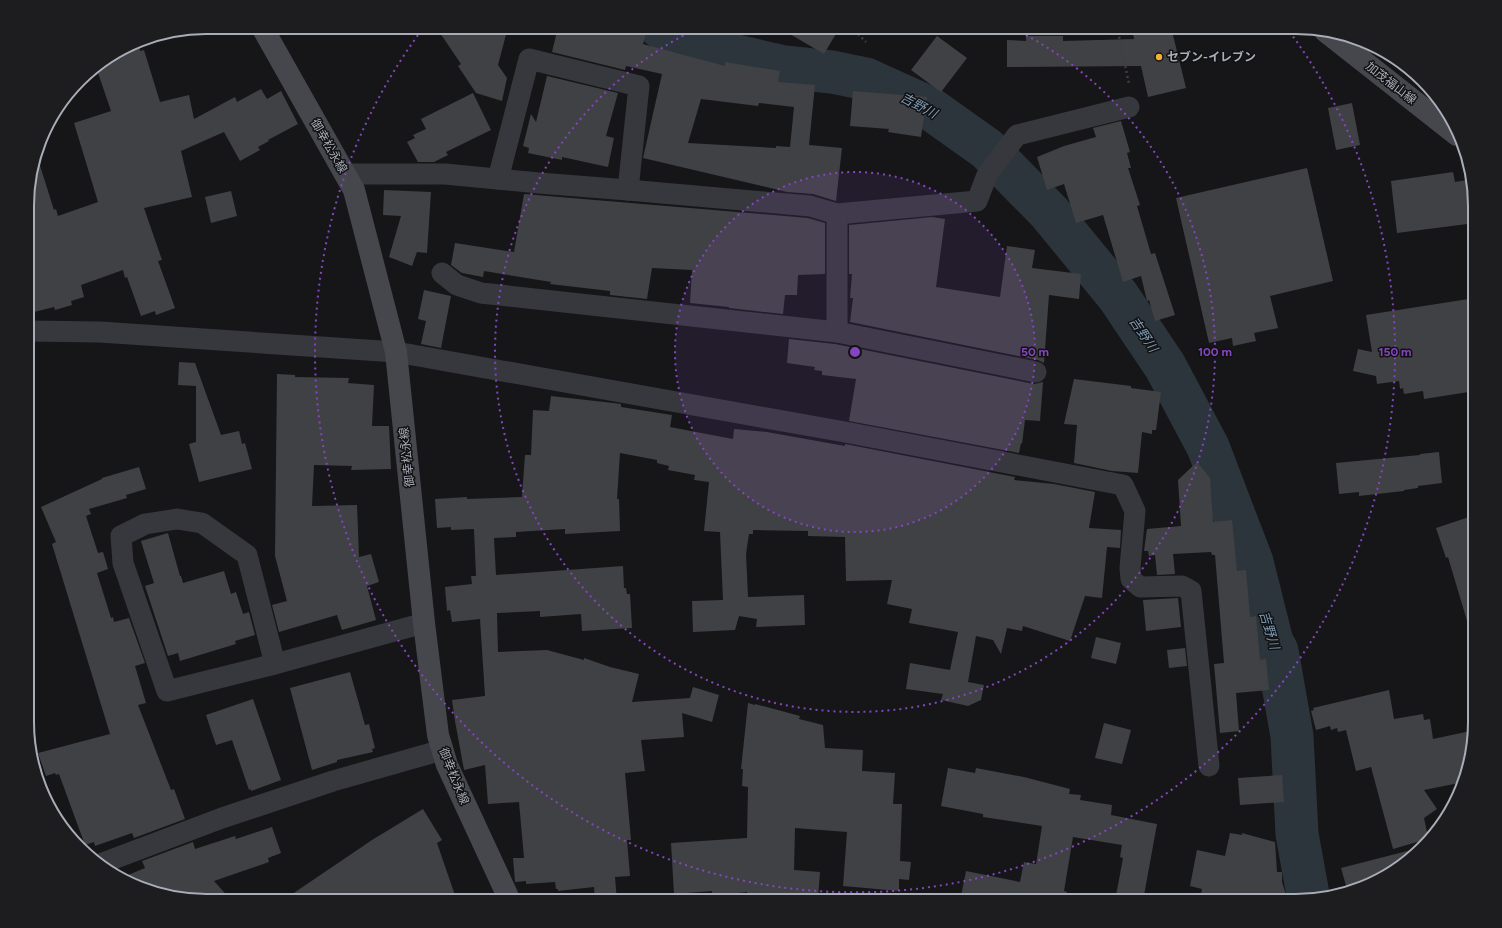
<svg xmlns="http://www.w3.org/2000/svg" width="1502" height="928" font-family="Figtree,'Noto Sans JP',sans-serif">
	<rect width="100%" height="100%" fill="#161618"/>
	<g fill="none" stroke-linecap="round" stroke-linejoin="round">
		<!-- river -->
		<polyline stroke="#2c353c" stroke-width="43" points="660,27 697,47 784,67 832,72 866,79 928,107 987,149 1049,212 1118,296 1165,366 1208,447 1252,562 1272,642 1277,651 1292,736 1297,834 1309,900"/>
	</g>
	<!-- building -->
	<g fill="#404145" fill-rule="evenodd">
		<polygon points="436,27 508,27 498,65 507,78 502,101 476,93 458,66 461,64"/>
		<path d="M558,27H624L646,33L643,44L725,66V62L780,71L778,82L815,85L809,145L842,148L836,201L813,194L787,192L643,158L662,74L626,66L625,70L552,52ZM701,99L758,106L759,103L794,107L790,147L776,146V148L688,143Z"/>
		<polygon points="778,27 840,27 824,54"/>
		<polygon points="1132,27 1171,27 1186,88 1148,97 1141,66 1007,67 1007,40 1026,41 1026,36 1063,36 1063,41 1134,39"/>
		<polygon points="937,36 967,58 941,92 911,70"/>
		<polygon points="138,40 140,51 144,50 160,102 189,95 194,119 235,97 237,102 261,89 267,99 281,91 298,124 268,140 269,141 258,147 260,150 240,161 224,132 181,151 192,197 144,208 162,260 158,261 175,308 156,315 155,311 141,316 127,277 125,278 123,270 81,285 84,297 71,301 72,305 55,310 54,307 34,312 29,292 29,183 37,156 54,210 56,209 58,216 98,202 74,123 111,111 96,67"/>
		<polygon points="547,76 618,93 606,136 614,138 608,167 562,157 562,160 528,153 529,148 523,146 531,114 536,122"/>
		<polygon points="853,91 927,97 921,137 888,132 889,129 850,126"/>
		<polygon points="473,93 491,130 446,152 448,155 434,162 418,162 407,142 415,138 413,135 426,129 421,119"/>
		<polygon points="1352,103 1360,145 1336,150 1328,108"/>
		<polygon points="1121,121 1130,152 1127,153 1131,168 1128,168 1140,205 1137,206 1151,254 1155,253 1175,315 1155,321 1149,300 1147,301 1141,276 1123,282 1103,215 1076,223 1064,184 1047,190 1037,157 1064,146 1096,137 1093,128"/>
		<polygon points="1307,168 1333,281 1270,296 1278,328 1254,333 1256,341 1233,346 1232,338 1209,343 1176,198"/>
		<polygon points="1453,172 1455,182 1467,180 1469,188 1473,191 1475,223 1397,233 1391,181"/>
		<polygon points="384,190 431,192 427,253 417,252 412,266 389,257 401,216 383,215"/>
		<polygon points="231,191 237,216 211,223 205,197"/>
		<polygon points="524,194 808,218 825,223 825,274 798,275 797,295 785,295 783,314 729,308 729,307 690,303 692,270 652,268 647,299 610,295 610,291 550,284 551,282 484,271 483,277 462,273 451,265 455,243 514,252"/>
		<polygon points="932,217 945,219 936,287 1000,297 1007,246 1035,250 1032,268 1081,274 1079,299 1049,295 1044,363 1038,360 850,322 853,298 850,298 852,274 849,274 849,225"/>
		<polygon points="424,290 451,296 441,348 421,344 426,321 418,319"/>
		<polygon points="1475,298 1475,391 1424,399 1423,391 1404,394 1403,388 1400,389 1399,381 1377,384 1376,376 1353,371 1358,349 1372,352 1366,315"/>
		<polygon points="789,339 835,344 1034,384 1039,383 1043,382 1040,421 1025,420 1022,444 1021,443 1019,453 849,421 856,379 822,375 822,371 814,370 815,367 787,363"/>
		<polygon points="179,362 195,363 221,435 239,431 242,444 245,443 252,469 199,482 189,444 196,442 196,386 178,385"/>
		<polygon points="277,374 295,375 295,377 349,378 348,383 374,385 372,426 389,426 391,469 351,470 352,466 314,465 312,506 357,505 359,557 371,554 379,582 367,586 376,620 342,630 337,615 279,632 272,605 287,601 275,556"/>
		<polygon points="1074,379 1131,386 1131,388 1161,392 1156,430 1152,430 1152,434 1142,432 1138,473 1112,471 1074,463 1077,425 1064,424"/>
		<polygon points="551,396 613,403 621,404 621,407 672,415 670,427 733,439 734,429 767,432 845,446 845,444 1015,477 1014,480 1054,484 1095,492 1089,528 1121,530 1120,548 1107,547 1102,598 1085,596 1070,641 1023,626 1022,631 1007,628 1001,654 993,640 976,636 968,682 984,685 981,700 968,706 941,700 943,694 906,689 910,663 950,670 958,632 909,623 912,609 887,604 892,580 846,581 845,537 808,536 808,531 753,530 753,534 749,534 746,554 748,597 804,595 805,625 756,627 757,619 739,616 735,630 693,632 692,601 723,600 720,532 704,531 709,482 694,480 695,475 668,470 669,466 657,463 657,460 620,453 617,499 619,499 620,531 565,534 565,529 516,532 516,537 494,538 496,575 623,566 624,588 626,588 627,594 630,594 632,628 582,631 581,614 540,617 540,611 497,613 498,652 547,650 584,660 584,658 610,667 639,674 632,702 690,698 693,687 719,695 712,722 682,713 684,737 641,740 645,771 625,773 631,840 627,840 630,876 615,877 617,901 595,901 594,887 558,891 558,889 556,889 555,882 526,884 526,881 515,882 513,858 524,858 519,802 488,804 485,765 464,770 455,721 452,700 485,696 480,619 452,622 450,610 447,611 445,587 472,584 471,576 476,576 474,530 474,529 451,530 451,527 437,528 435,499 467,497 467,499 522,497 525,455 531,455 533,410 549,411"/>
		<polygon points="1439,452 1442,483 1418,486 1418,488 1404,490 1404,491 1359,496 1359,492 1339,494 1336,463 1420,455 1420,454"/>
		<polygon points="1197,462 1210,478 1213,522 1232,520 1237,571 1246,570 1250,617 1256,616 1260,660 1266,659 1269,690 1236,693 1239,731 1220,733 1214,664 1224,663 1215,555 1212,555 1211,552 1173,554 1175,574 1157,575 1155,555 1149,556 1148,551 1144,551 1147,529 1181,526 1178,480"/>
		<polygon points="139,467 146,489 126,495 127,498 89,509 91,514 86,516 98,553 103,552 108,569 97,573 111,618 113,617 114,622 129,618 145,663 135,666 146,703 138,705 171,790 174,789 185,819 134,838 132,833 95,846 94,842 85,845 59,774 56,775 55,773 46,776 38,753 110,734 52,544 56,542 41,507 102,479 102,478"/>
		<polygon points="1475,515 1475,630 1470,631 1448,557 1446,558 1436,528"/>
		<polygon points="168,533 180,576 181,576 183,583 224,571 231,594 236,592 243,614 249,612 255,635 235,641 236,644 180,661 178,653 168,656 145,586 154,583 141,541"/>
		<polygon points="1178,598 1181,627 1146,631 1143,600"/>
		<polygon points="1096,637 1121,643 1116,664 1091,658"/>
		<polygon points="1185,648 1187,666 1169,668 1167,650"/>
		<polygon points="350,672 365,725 369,724 375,748 372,749 373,752 337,760 337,762 312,770 290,688"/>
		<polygon points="1389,690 1394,719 1423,714 1424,720 1430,719 1433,739 1475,730 1464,782 1424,790 1437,809 1424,818 1428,837 1424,840 1393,849 1371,767 1356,771 1346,730 1338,732 1337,728 1331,730 1330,726 1316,730 1311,711 1314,710 1313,708"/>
		<polygon points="253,699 281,780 251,791 251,789 249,790 232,740 216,745 206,715"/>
		<polygon points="748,703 755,705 755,704 800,716 799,719 823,725 825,748 863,750 862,771 895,773 893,804 902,804 900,861 911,862 909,880 899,879 899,891 843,886 847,832 795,828 794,870 820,872 818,899 782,896 782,901 747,901 747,892 712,896 712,891 674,894 671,843 747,838 748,787 742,786 743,769 741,769"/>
		<polygon points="1104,723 1131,730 1122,764 1095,758"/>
		<polygon points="948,768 975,773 976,768 1024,777 1070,789 1069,794 1081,795 1080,800 1112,805 1111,815 1157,824 1143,901 1115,901 1123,858 1120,857 1122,845 1073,837 1064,891 1067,892 1067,901 960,901 966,871 1020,882 1024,862 1036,864 1042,826 983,817 983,814 941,806"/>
		<polygon points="1282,775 1284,802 1240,805 1238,778"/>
		<polygon points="423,809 442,840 437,843 457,901 282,901 372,840"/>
		<polygon points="272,827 281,853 268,858 269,862 214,881 232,901 206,901 149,892 121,878 145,868 142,861 193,842 195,849 235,836 236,839"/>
		<polygon points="1230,833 1242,835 1242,833 1275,842 1277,872 1282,872 1282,882 1288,901 1230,901 1230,899 1201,894 1202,889 1190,886 1197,850 1225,856"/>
		<polygon points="1415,849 1385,877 1347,889 1341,868"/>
	</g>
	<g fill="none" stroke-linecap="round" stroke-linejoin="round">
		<!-- path -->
		<g stroke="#3d3f44" stroke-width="2.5" stroke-dasharray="2 3" stroke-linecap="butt">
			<polyline points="851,27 866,42"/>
			<polyline points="1117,27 1129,84"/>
		</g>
		<!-- street -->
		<g stroke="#37383d" stroke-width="21">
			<polyline points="345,174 445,174 539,183 628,190 810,206 837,214 977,201 987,175 1017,135 1129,107"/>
			<polyline points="498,179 529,59 639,86 628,190"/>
			<polyline points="442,273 457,285 481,293 837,332 1036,372"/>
			<polyline points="29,331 100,332 396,352 845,432 1123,485 1135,511 1130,568 1131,579 1140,587 1182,586 1191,591 1209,766"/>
			<polyline points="837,332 837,214"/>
			<polyline points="275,664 167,691 123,563 121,536 145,524 177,519 202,523 247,555 275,664 424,623"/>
			<polyline points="100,864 222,818 333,781 442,750"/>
		</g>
		<!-- secondary -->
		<g stroke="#45474d" stroke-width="22">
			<polyline points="262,27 354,190 396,352 424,623 438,735 447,765 510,901"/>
			<polyline points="1325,31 1457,135"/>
		</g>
	</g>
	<!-- distance rings -->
	<circle cx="855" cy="352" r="180" fill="#8446be" fill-opacity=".12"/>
	<g fill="none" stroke="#8446be" stroke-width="2" stroke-dasharray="2 4">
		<circle cx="855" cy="352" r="180"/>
		<path d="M1010 27A360 360 0 1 1 700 27"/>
		<path d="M1286 27A540 540 0 1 1 424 27"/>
	</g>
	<!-- markers -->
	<circle fill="#f2b134" stroke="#111113" stroke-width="1.5" cx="1159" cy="57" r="4"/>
	<g text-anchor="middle" stroke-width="3" stroke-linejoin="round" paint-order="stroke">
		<!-- poi labels -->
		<g font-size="12" font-weight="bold" fill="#a8adb8" stroke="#111113" text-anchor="start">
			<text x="1167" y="61">セブン-イレブン</text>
		</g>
		<!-- street labels -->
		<g font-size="12" fill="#a8adb8" stroke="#111113">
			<text transform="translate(1391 83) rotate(38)" y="4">加茂福山線</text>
			<text transform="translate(329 146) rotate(60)" y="4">御幸松永線</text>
			<text transform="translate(407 457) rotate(-96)" y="4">御幸松永線</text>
			<text transform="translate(454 776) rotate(68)" y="4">御幸松永線</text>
		</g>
		<!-- water labels -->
		<g font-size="13" font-style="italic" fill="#7f9bb3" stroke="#111113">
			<text transform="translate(919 105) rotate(28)" y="5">吉野川</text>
			<text transform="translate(1144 334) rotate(56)" y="5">吉野川</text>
			<text transform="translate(1270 630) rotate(73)" y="5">吉野川</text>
		</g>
	</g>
	<!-- crop -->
	<path d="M0 0H1502V928H0ZM206 34H1296A172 172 0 0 1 1468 206V722A172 172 0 0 1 1296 894H206A172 172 0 0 1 34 722V206A172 172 0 0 1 206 34Z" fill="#1d1d20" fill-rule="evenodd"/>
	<path fill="none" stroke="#a8adb8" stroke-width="2" d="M206 34H1296A172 172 0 0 1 1468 206V722A172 172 0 0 1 1296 894H206A172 172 0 0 1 34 722V206A172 172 0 0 1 206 34Z"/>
	<circle cx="855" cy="352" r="6" fill="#8446be" stroke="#111113" stroke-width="2"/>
	<g font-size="12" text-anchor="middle" font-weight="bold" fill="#8446be" stroke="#111113" stroke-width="3" stroke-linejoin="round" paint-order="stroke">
		<text x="1035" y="356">50 m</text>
		<text x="1215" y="356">100 m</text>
		<text x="1395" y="356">150 m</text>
	</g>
</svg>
